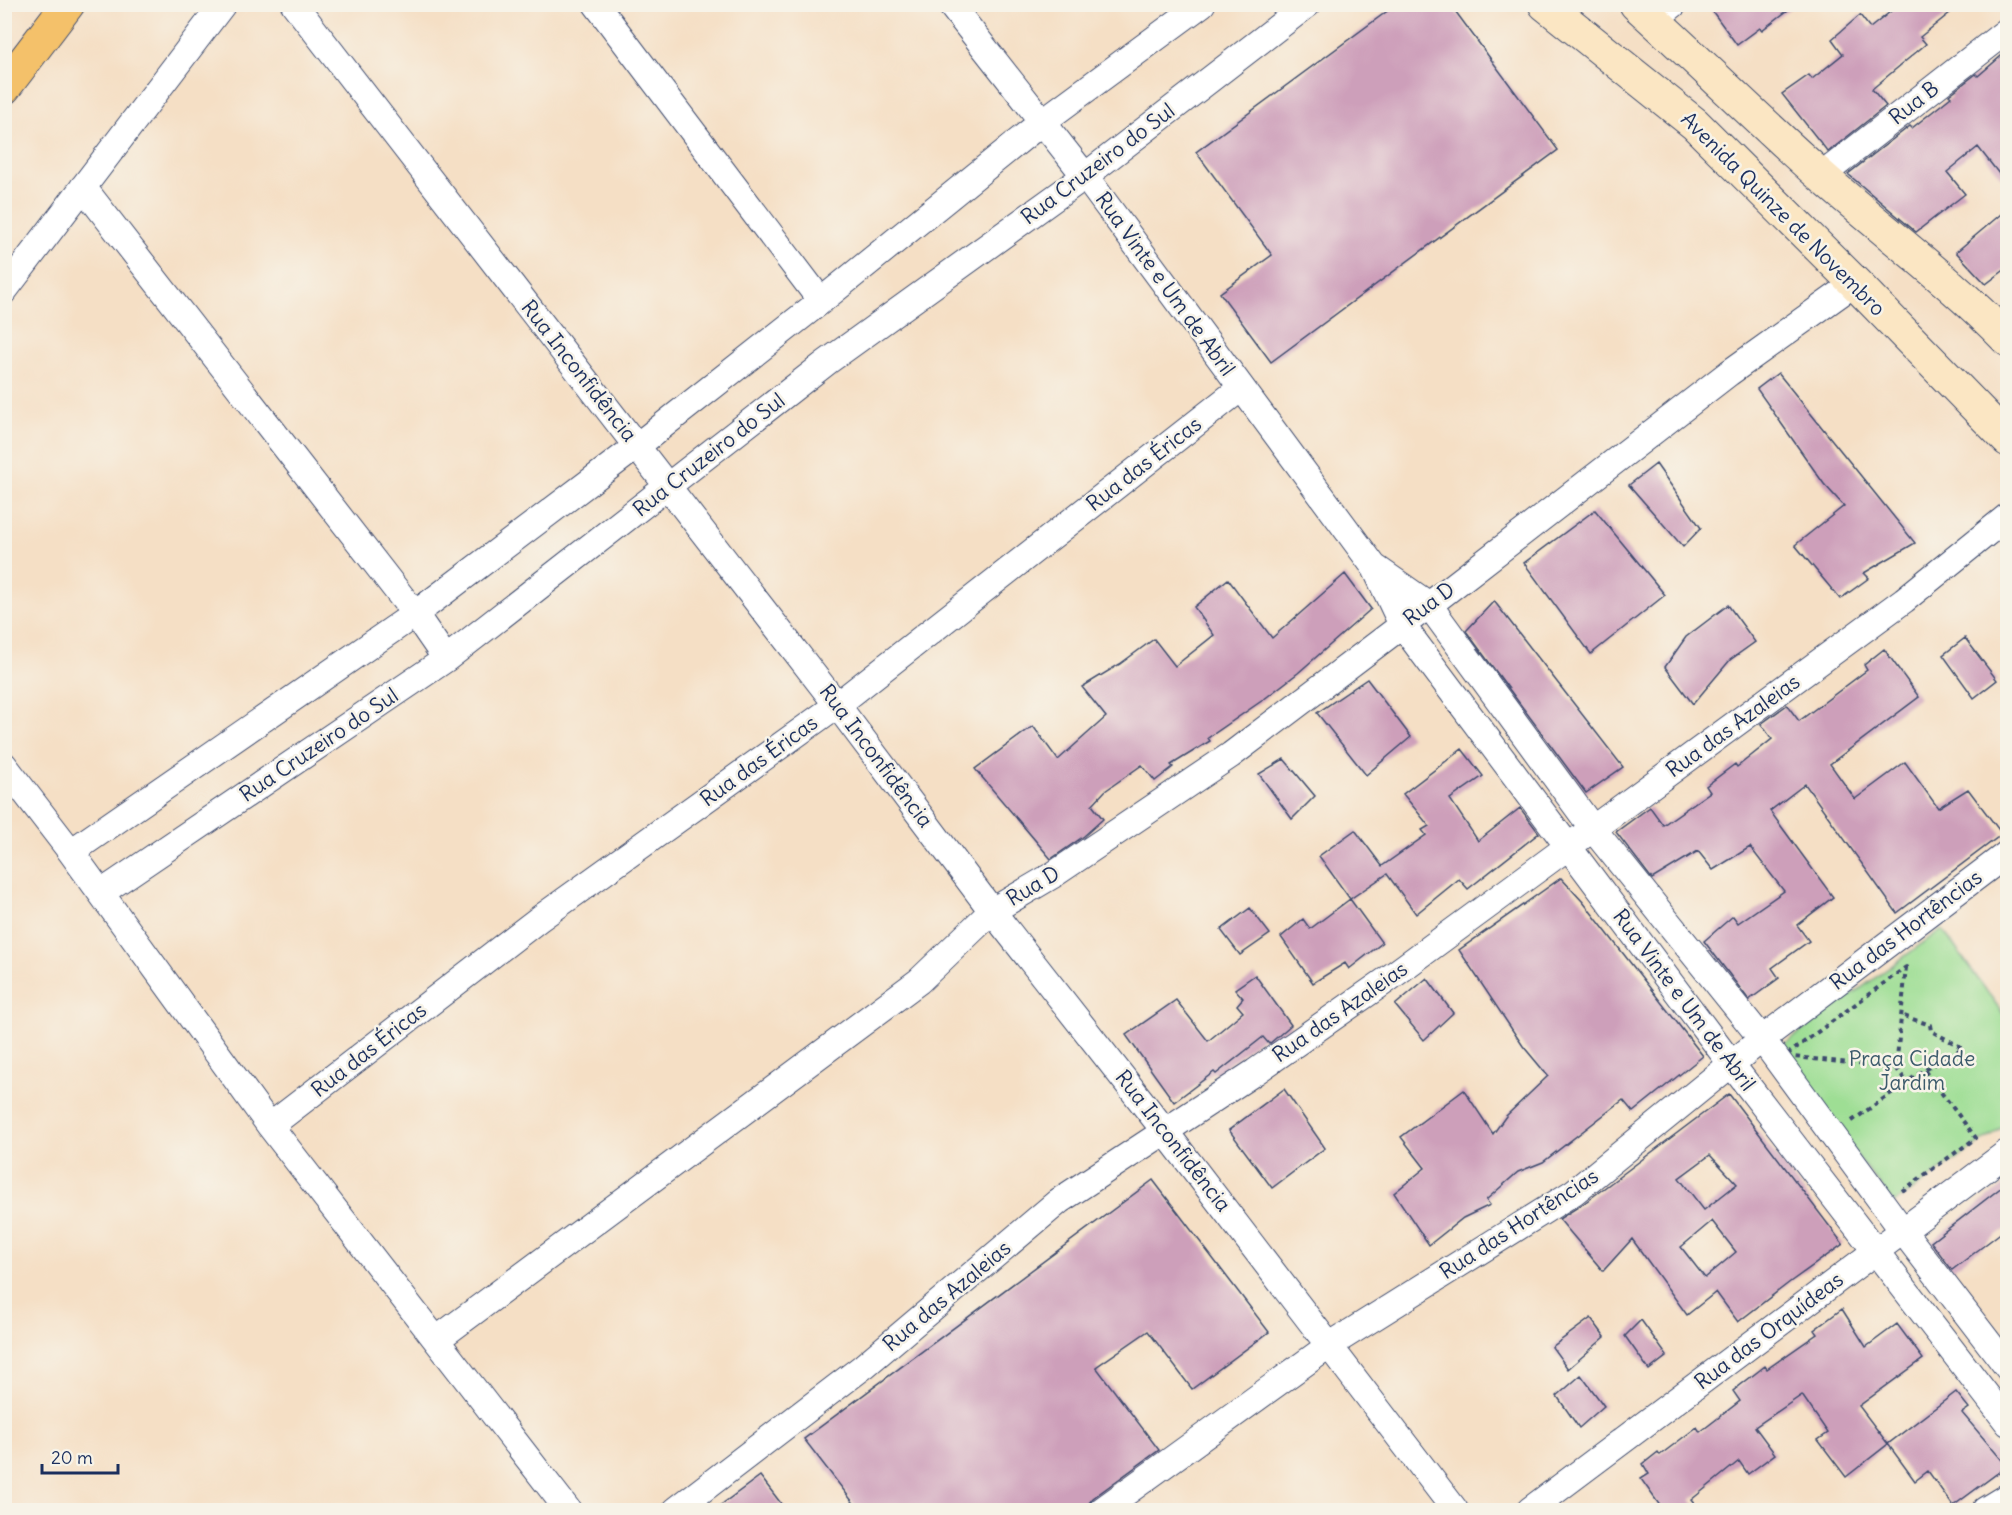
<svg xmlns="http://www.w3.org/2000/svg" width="2012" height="1515" font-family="Delius,sans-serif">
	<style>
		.green { fill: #9ede94; stroke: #5c8679; stroke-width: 1.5 }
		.building { fill: #cd9fba; fill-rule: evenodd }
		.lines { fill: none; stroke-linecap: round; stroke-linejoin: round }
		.street-casing { stroke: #3c496d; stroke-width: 28 }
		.secondary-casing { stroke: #3c496d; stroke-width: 35 }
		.primary-casing { stroke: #3c496d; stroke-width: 35 }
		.path { stroke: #3c496d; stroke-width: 4; stroke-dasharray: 4.5 4.5; stroke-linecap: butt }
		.street { stroke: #fff; stroke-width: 26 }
		.secondary { stroke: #fbe6c3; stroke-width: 33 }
		.primary { stroke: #f4c16a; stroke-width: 33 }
		.labels { text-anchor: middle; stroke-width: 5; stroke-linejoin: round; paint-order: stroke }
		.street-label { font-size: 21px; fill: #1b2f5e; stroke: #f7f3e8 }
		.park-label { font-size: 21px; fill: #3c5b6c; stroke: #f7f3e8 }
	</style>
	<rect width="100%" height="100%" fill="#f7f3e8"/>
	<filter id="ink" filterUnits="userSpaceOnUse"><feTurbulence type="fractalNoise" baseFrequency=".0167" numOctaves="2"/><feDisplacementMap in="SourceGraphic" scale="12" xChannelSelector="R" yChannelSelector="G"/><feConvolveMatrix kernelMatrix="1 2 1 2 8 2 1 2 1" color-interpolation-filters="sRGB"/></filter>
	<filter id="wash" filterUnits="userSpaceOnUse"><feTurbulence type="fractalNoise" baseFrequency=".008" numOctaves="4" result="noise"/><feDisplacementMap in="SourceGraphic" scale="24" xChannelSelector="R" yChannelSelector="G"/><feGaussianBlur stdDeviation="1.35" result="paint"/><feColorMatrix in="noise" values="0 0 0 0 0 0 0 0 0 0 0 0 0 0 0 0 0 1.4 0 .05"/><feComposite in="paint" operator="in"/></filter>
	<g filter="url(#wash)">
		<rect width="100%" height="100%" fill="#f5dfc5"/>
		<path class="green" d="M 1942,929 L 2007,1019 L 2007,1124 L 1894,1203 L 1775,1051 Z"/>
		<g id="blocks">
			<path class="building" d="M 1397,4 L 1450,4 L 1558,150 L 1271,362 L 1220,293 L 1272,255 L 1196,152 Z
				M 1707,4 L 1796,4 L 1762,30 L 1760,28 L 1737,45 Z
				M 1900,4 L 1961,4 L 1920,37 L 1926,44 L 1872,89 L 1886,106 L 1828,152 L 1782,94 L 1809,75 L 1812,79 L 1843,54 L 1832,39 L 1860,15 L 1870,28 Z
				M 2007,51 L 2007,184 L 1978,147 L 1947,172 L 1965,194 L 1916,232 L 1848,174 L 1910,126 L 1912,128 L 1951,97 L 1949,95 L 1976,74 L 1978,76 Z
				M 2007,209 L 2007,268 L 1986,284 L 1956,252 Z
				M 1778,373 L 1915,543 L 1864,573 L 1869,578 L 1840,599 L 1795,545 L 1844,506 L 1824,484 L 1757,389 Z
				M 1656,464 L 1701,528 L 1683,547 L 1629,485 Z
				M 1595,510 L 1665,595 L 1591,654 L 1524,563 Z
				M 1345,574 L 1371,609 L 1298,673 L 1263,700 L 1208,738 L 1210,741 L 1171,765 L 1173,767 L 1155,781 L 1142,765 L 1105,791 L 1092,805 L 1103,819 L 1084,836 L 1051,859 L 975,769 L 1033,726 L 1058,760 L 1106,717 L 1082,687 L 1120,664 L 1154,639 L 1175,666 L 1214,635 L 1194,607 L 1228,579 L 1272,638 Z
				M 1494,601 L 1623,767 L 1586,793 L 1466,631 Z
				M 1728,605 L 1755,642 L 1730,660 L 1693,704 L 1665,667 L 1686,637 Z
				M 1965,638 L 1997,680 L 1974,698 L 1943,655 Z
				M 1884,649 L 1919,697 L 1830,764 L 1855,799 L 1905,762 L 1938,808 L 1968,789 L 2002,834 L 1897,913 L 1805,784 L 1770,811 L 1833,897 L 1797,925 L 1809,941 L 1772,968 L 1779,978 L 1749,1000 L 1704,941 L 1733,916 L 1738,923 L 1784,891 L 1750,847 L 1713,870 L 1698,851 L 1652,879 L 1616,832 L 1650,807 L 1663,825 L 1710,792 L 1706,786 L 1735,764 L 1737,767 L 1772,739 L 1761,724 L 1787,705 L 1799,721 L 1867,670 L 1864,665 Z
				M 1367,679 L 1411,737 L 1366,775 L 1317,713 Z
				M 1462,749 L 1483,776 L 1450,799 L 1478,841 L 1520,808 L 1539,833 L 1468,889 L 1459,879 L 1416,914 L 1387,874 L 1350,899 L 1319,856 L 1355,830 L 1382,866 L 1426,835 L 1422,830 L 1429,826 L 1403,794 Z
				M 1284,759 L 1315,796 L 1292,819 L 1259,774 Z
				M 1561,878 L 1583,902 L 1703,1056 L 1633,1112 L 1623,1100 L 1543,1162 L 1518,1172 L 1486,1200 L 1490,1205 L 1463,1218 L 1429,1245 L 1394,1193 L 1425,1168 L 1401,1137 L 1464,1090 L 1493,1134 L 1506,1116 L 1548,1076 L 1523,1046 L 1459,950 Z
				M 1350,899 L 1382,943 L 1349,969 L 1345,963 L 1313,983 L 1281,937 L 1303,919 L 1310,929 Z
				M 1250,908 L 1270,934 L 1240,955 L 1221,930 Z
				M 1255,975 L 1291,1025 L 1269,1044 L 1263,1037 L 1216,1074 L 1214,1072 L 1174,1102 L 1126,1035 L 1176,1000 L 1208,1041 L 1243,1012 L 1237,1005 L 1243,998 L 1235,989 Z
				M 1427,978 L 1453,1013 L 1424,1040 L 1395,1005 Z
				M 1284,1089 L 1325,1148 L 1272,1188 L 1229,1130 Z
				M 1729,1094 L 1843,1244 L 1790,1282 L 1738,1322 L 1716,1292 L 1687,1315 L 1632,1239 L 1603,1271 L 1559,1219 L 1583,1204 ZM 1710,1155 L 1737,1184 L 1704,1210 L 1679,1178 ZM 1712,1221 L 1736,1252 L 1705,1278 L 1681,1247 Z
				M 1153,1180 L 1269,1332 L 1192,1389 L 1148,1331 L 1096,1367 L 1159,1450 L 1093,1498 L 1089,1503 L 1087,1510 L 859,1510 L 804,1439 Z
				M 2007,1183 L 2007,1228 L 1952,1270 L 1931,1242 Z
				M 1842,1309 L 1866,1347 L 1897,1324 L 1923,1359 L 1859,1406 L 1888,1444 L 1846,1477 L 1818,1440 L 1828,1433 L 1802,1395 L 1755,1427 L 1775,1454 L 1748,1474 L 1739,1461 L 1691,1500 L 1699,1510 L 1663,1510 L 1641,1479 L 1649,1474 L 1643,1464 L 1658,1452 L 1660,1455 L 1697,1427 L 1700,1432 L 1740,1401 L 1733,1391 L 1765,1366 L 1767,1369 L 1817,1334 L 1814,1330 Z
				M 1591,1318 L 1605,1337 L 1568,1369 L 1552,1347 Z
				M 1641,1320 L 1667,1356 L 1649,1370 L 1625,1336 Z
				M 1581,1375 L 1604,1406 L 1579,1428 L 1557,1396 Z
				M 1956,1392 L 1969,1408 L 1962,1413 L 2007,1466 L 1953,1506 L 1928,1471 L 1915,1481 L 1888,1444 Z
				M 760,1476 L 786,1510 L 714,1510 Z"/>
		</g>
	</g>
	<g filter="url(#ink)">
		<use href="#blocks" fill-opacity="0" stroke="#3c496d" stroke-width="1.5"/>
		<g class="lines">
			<g class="street-casing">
				<path id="street" d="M 294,4 L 837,705 L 992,911 L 1164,1130 L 1455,1510
					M 596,4 L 821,301
					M 950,4 L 1085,176 L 1375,568 L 1402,625 L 1732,1065 L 2008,1423
					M 1654,20 L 1674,4
					M 1821,176 L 2008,30
					M 83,187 L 415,614 L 446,659
					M 4,291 L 223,4
					M 1376,568 L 1429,605 L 1593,829 L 1762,1039 L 1903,1231 L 2008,1368
					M 4,765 L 71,852 L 270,1126 L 568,1510
					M 71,852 L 415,614 L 637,446 L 821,301 L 1042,122 L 1202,4
					M 101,893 L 446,659 L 827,362 L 1085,176 L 1308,4
					M 270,1126 L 539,919 L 837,705 L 1241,388
					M 436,1340 L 919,981 L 992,911 L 1053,875 L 1231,755 L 1429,605 L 1729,373 L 1855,283
					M 676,1510 L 864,1366 L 1059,1201 L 1255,1072 L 1388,979 L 1904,600 L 2008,516
					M 1102,1510 L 1330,1345 L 1574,1192 L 1762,1039 L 2008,853
					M 1530,1510 L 2008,1152
					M 1985,1510 L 2008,1496"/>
			</g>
			<g class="secondary-casing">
				<path id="secondary" d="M 1545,4 L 1695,124 L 1855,283 L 2008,440
					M 1636,4 C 1698,60 1757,119 1820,175 C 1882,230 1950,280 2008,340"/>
			</g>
			<g class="primary-casing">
				<path id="primary" d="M 4,88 L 68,4"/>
			</g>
			<path class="path" d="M 1906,967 L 1896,1068 L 1785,1056 Z
				M 1896,1068 L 1907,1082
				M 1852,1121 L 1924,1070 L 1963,1048 L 1931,1031 L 1930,1025 L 1901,1015
				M 1902,1191 L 1976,1138 L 1924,1070"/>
			<use href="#street" class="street"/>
			<use href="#secondary" class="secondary"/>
			<use href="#primary" class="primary"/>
		</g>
	</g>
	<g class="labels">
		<g class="street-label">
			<text transform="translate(1914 103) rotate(-38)" y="7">Rua B</text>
			<text transform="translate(1098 164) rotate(-37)" y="7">Rua Cruzeiro do Sul</text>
			<text transform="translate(1783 214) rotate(45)" y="7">Avenida Quinze de Novembro</text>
			<text transform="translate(1165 284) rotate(54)" y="7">Rua Vinte e Um de Abril</text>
			<text transform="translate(579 371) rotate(52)" y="7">Rua Inconfidência</text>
			<text transform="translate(709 455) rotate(-38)" y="7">Rua Cruzeiro do Sul</text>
			<text transform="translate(1144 464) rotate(-38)" y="7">Rua das Éricas</text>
			<text transform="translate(1429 604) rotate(-37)" y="7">Rua D</text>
			<text transform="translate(1733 726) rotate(-36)" y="7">Rua das Azaleias</text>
			<text transform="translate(319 745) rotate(-34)" y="7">Rua Cruzeiro do Sul</text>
			<text transform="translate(876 756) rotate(53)" y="7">Rua Inconfidência</text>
			<text transform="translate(759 761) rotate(-36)" y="7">Rua das Éricas</text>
			<text transform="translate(1033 886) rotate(-31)" y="7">Rua D</text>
			<text transform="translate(1906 930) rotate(-37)" y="7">Rua das Hortências</text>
			<text transform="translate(1684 1000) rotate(53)" y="7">Rua Vinte e Um de Abril</text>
			<text transform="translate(1340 1012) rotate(-35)" y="7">Rua das Azaleias</text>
			<text transform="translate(369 1050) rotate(-38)" y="7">Rua das Éricas</text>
			<text transform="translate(1173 1141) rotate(52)" y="7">Rua Inconfidência</text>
			<text transform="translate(1519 1224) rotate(-33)" y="7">Rua das Hortências</text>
			<text transform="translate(947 1296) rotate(-40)" y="7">Rua das Azaleias</text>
			<text transform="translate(1769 1331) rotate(-37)" y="7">Rua das Orquídeas</text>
		</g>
		<g class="park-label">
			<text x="1912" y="1066">Praça Cidade<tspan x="1912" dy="24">Jardim</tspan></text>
		</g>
	</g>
	<rect width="2012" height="1515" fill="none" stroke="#f7f3e8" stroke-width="24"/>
	<path d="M42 1464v9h76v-9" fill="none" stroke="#1b2f5e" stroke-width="3"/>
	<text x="51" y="1464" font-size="18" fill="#1b2f5e" stroke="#f7f3e8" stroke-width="4.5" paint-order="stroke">20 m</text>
</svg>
